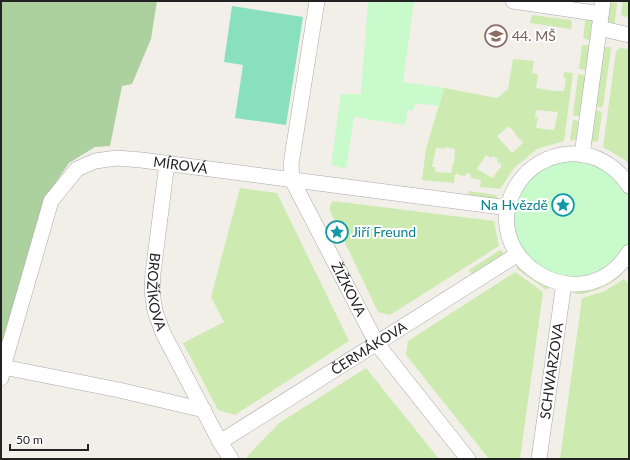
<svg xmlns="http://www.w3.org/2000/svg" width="630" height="460" font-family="Lato,sans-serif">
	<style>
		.grass { fill: #cdebb0; fill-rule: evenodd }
		.forest { fill: #add19e }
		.park { fill: #c8facc }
		.pitch { fill: #88e0be }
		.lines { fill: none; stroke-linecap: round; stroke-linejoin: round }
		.minor-casing { stroke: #a9a9a9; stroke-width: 16 }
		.minor { stroke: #fff; stroke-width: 15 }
		.labels { text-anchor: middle; stroke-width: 4; stroke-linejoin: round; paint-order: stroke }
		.education-label { font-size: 14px; fill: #785e54; stroke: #fff; text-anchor: start }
		.street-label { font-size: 14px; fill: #222; stroke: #fff }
		.culture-label { font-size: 14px; fill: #0d838f; stroke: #fff; text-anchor: end }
	</style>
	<rect width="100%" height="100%" fill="#f2efe9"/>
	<path class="grass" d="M 623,1 L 629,1 L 629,18 L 621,15 Z
		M 606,2 L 616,3 L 617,5 L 614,27 L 608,24 Z
		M 532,15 L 570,20 L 572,22 L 571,29 L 530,23 Z
		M 586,15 L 592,20 L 593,22 L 591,41 L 583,38 Z
		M 584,45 L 590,45 L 586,70 L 579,69 L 582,46 Z
		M 600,47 L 610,47 L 611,49 L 603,106 L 602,107 L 592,106 Z
		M 621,48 L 629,49 L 629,165 L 625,160 L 603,147 L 616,51 Z
		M 513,59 L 534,61 L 532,73 L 538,74 L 536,88 L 554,91 L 564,91 L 566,78 L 563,77 L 564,72 L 573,73 L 564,141 L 537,149 L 514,168 L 500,189 L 480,187 L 481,180 L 471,178 L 471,174 L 466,173 L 466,176 L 458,175 L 458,173 L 455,175 L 454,183 L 422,180 L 426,149 L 444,88 L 497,98 L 508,89 ZM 536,110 L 558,112 L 554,130 L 536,128 L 538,117 L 535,117 ZM 509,126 L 523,143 L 512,153 L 497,136 ZM 445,147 L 455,149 L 454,163 L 453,163 L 451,173 L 435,172 L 435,167 L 432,167 C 433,160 435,155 436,148 L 445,149 ZM 486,155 L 491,158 L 492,156 L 498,159 L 497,162 L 501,164 L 501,167 L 492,178 L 477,169 Z
		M 579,74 L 585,75 L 580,116 L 574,116 L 573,114 L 578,75 Z
		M 591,110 L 600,111 L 602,114 L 598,141 L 587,143 Z
		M 573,120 L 579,121 L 576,140 L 571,141 L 570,139 Z
		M 240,188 L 277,193 L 349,341 L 235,415 L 218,410 L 183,343 L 224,322 L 211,297 Z
		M 469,191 L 496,195 L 497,196 L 496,202 L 468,199 Z
		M 333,201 L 494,221 L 499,246 L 390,315 L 378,312 L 330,211 L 330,205 Z
		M 500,250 L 502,251 L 506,258 L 474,278 L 469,270 Z
		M 517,263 L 550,285 L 548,289 L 545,289 L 517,269 Z
		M 620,271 L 623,273 C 618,282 587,296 577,294 C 574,293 573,292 572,290 Z
		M 515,272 L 543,292 L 520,459 L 489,459 L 406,355 L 408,341 Z
		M 624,279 L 629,283 L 629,459 L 560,459 L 582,298 L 605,291 Z
		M 366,368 L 439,459 L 249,459 L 247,457 L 256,447 L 279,423 Z"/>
	<path class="forest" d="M 1,1 L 157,1 L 151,39 L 132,84 L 122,86 L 110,146 L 95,147 L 69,163 L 44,200 L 1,346 Z"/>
	<path class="park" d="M 368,1 L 414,1 L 403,82 L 444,88 L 439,106 L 415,103 L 413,110 L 408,110 L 405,125 L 354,117 L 346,169 L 331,165 L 341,94 L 361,94 Z
		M 567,159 L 598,164 L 626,189 L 629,196 L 629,242 L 626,248 L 596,275 L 561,278 L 526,257 L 513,230 L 515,200 L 534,173 Z"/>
	<path class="pitch" d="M 232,6 L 303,17 L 286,125 L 235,118 L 243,65 L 224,62 Z"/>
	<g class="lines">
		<g class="minor-casing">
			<g id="minor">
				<path id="s1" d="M 317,1 L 291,164 L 292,180 L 377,344 L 468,459"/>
				<path d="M 513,1 L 601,14"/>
				<path d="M 599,28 L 629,35"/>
				<path d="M 582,155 L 603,1"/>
				<path id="s2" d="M 167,163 L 153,273 L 152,291 L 155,311 L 163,333 L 220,442 L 231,459"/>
				<path d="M 629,186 C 616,165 593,152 568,154 C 548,156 530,166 519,182 C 469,255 582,328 629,252"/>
				<path d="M 3,367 L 119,390 L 204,410"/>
				<path id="s3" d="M 1,378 L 3,367 L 51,201 L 77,169 L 95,161 L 117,158 L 141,160 L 509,208"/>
				<path id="s4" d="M 220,442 L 518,254"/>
				<path id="s5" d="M 539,459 L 564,283"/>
			</g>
		</g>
		<use href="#minor" class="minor"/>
	</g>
	<defs>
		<g id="school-ring" transform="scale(1.15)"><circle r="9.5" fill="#fff" stroke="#8d6e63" stroke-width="1.5"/><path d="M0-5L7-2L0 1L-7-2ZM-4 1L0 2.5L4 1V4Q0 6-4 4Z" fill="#8d6e63"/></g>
		<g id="sight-ring" transform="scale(1.15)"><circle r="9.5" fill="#fff" stroke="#0f9aa8" stroke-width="1.5"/><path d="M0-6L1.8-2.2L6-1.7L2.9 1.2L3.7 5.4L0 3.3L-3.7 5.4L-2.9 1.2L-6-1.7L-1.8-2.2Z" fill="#0f9aa8"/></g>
	</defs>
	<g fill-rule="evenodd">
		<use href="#school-ring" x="496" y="36"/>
		<use href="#sight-ring" x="563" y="205"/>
		<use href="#sight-ring" x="337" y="232"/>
	</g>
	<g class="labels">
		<g class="education-label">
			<text x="512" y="41">44. MŠ</text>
		</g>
		<g class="street-label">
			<text dy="5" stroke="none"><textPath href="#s3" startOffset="331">MÍROVÁ</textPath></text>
			<text dy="5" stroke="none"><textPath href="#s1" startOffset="304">ŽIŽKOVA</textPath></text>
			<text dy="5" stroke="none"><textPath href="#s2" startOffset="130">BROŽÍKOVA</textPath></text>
			<text dy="5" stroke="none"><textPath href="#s4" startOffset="176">ČERMÁKOVA</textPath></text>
			<text dy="5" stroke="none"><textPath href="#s5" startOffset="89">SCHWARZOVA</textPath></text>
		</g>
		<g class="culture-label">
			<text x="548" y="210">Na Hvězdě</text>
			<text x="352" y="237" text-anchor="start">Jiří Freund</text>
		</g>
	</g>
	<rect width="630" height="460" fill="none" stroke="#222222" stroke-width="4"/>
	<path d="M10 444v6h78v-6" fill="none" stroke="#222222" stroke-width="2"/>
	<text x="16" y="444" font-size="12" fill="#222222" stroke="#ffffff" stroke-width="3" paint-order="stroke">50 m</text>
</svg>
